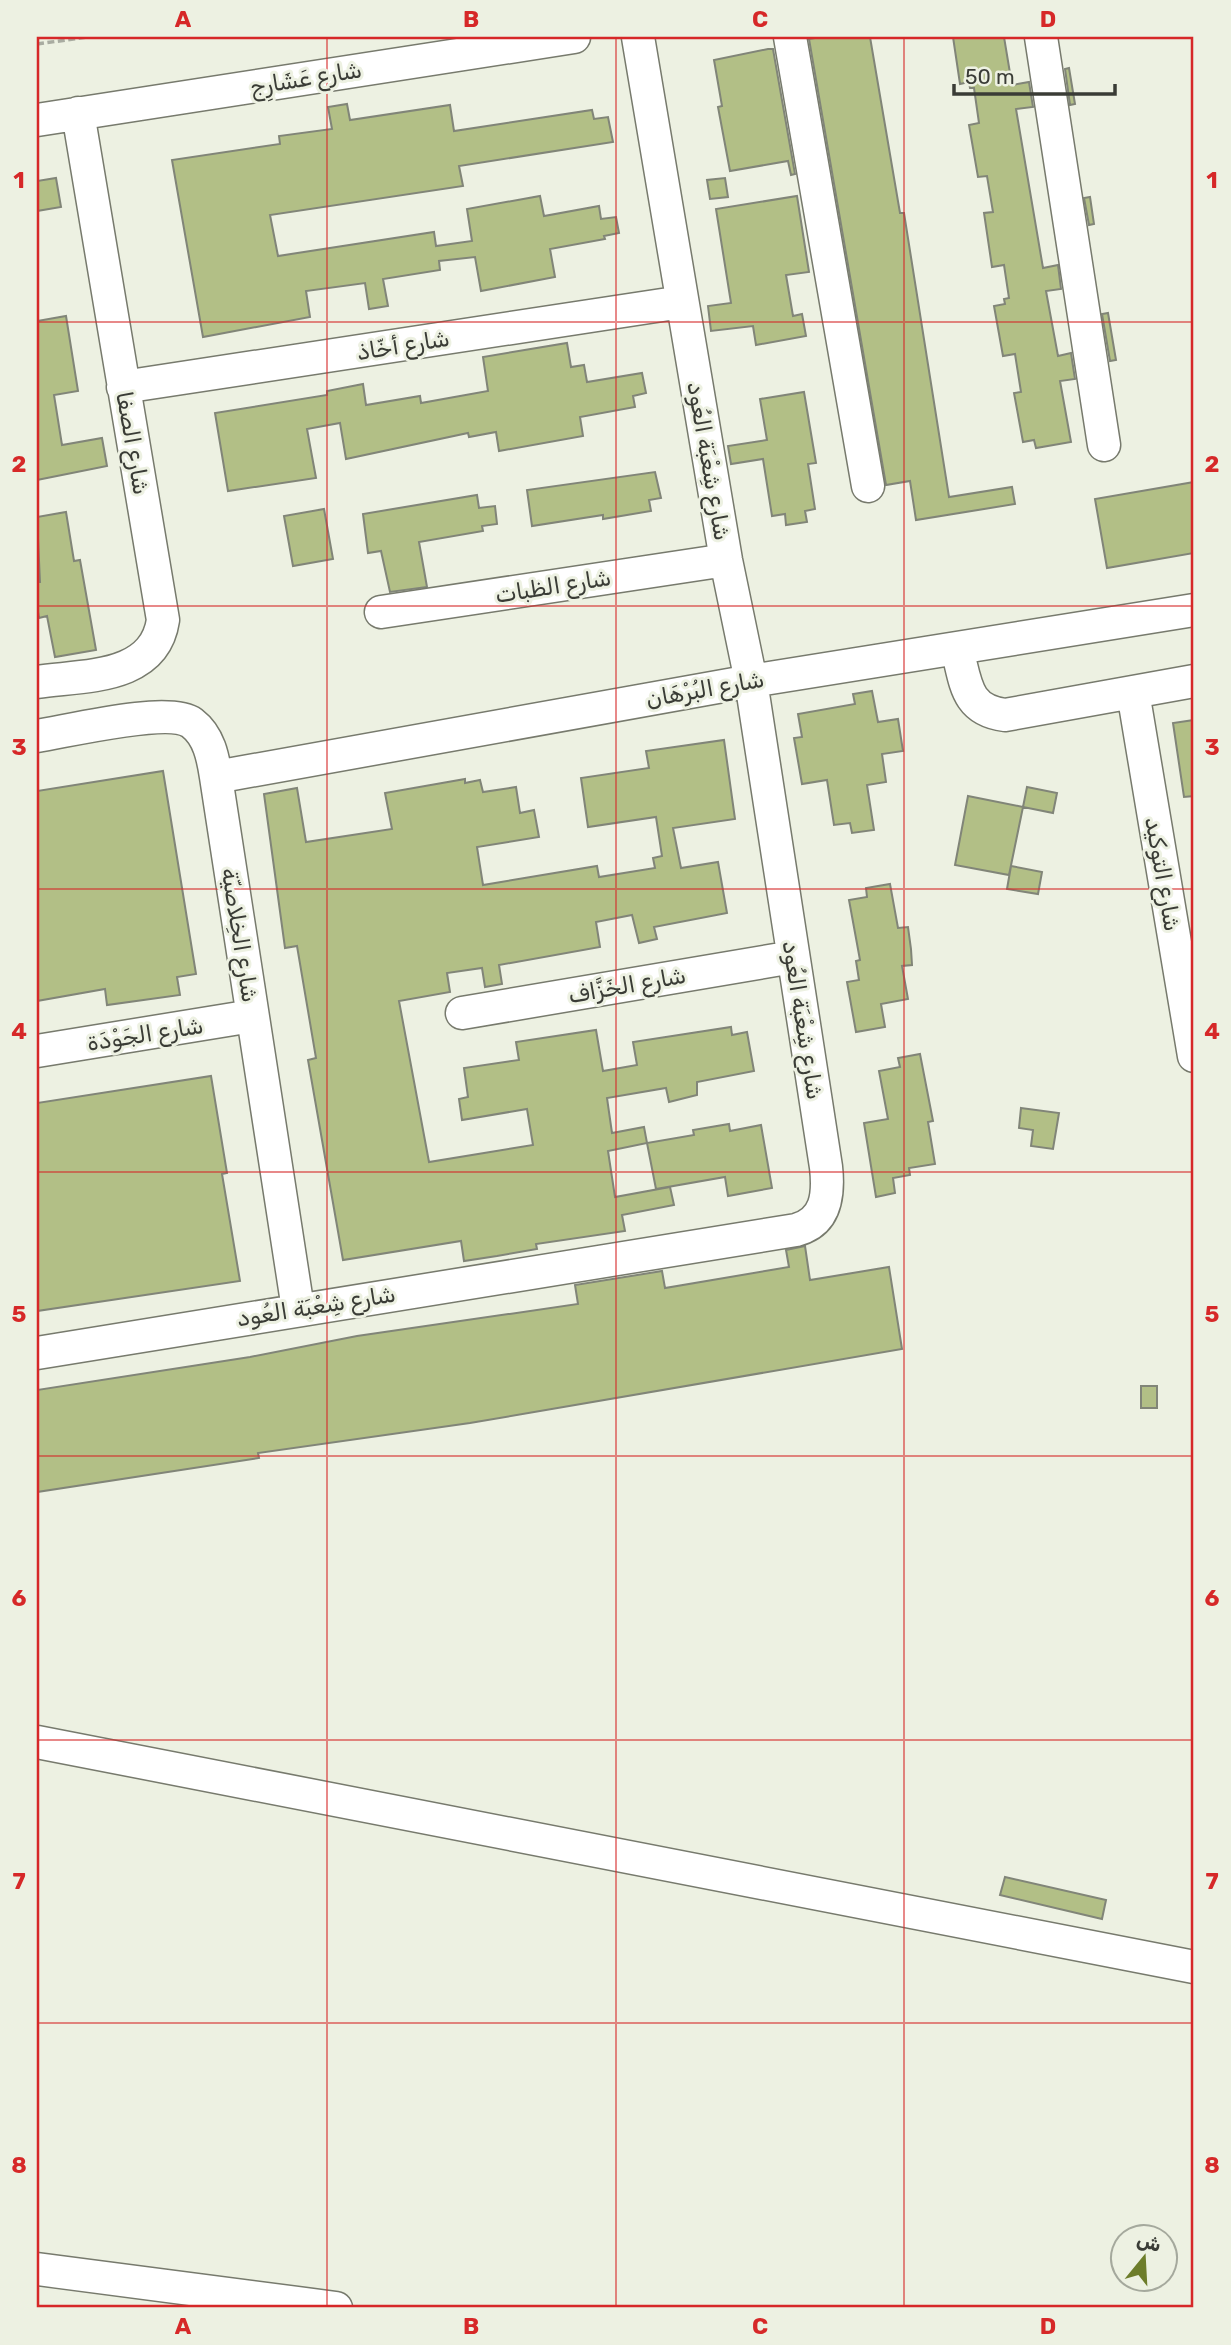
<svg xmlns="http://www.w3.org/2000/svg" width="1231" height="2345" font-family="Rubik,Vazirmatn,sans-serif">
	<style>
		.building { fill: #b2bf86; stroke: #818578; stroke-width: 2 }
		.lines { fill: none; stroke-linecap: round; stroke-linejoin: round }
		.minor-casing { stroke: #777a6d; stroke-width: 35 }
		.path { stroke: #a9aca1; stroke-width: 3.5; stroke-dasharray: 7 3.5; stroke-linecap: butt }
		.minor { stroke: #fff; stroke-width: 32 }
		.grid { fill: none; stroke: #d62828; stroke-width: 2; stroke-opacity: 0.55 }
		.labels { text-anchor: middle; stroke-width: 6; stroke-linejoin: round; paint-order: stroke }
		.street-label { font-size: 23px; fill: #3a3c36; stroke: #edf1e2 }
		.neatline { fill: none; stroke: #d62828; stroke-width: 2.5 }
		.grid-label { font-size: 23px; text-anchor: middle; font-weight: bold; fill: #d62828 }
	</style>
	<rect width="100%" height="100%" fill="#edf1e2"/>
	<path class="building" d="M 821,37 L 870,37 L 900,213 L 904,213 L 949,497 L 1012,487 L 1015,504 L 916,520 L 910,481 L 886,485 L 809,39 Z
		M 953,37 L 1004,37 L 1012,85 L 1029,82 L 1033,107 L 1016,109 L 1043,268 L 1058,265 L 1061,289 L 1046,291 L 1058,356 L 1071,353 L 1075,379 L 1060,381 L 1071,442 L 1036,448 L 1034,440 L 1023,442 L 1014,393 L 1021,392 L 1015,354 L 1003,356 L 994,306 L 1005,304 L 1004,299 L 1009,298 L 1004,265 L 992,267 L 984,213 L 993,212 L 987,176 L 978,177 L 969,125 L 979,123 L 974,88 L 970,88 L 969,82 L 960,84 Z
		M 768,49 L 773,49 L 795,174 L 791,175 L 788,161 L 730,171 L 718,107 L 722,106 L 714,60 Z
		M 1069,68 L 1075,104 L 1070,105 L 1065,69 Z
		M 347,104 L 350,120 L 450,105 L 454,131 L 592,110 L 594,119 L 608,117 L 613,142 L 459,166 L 463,186 L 270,215 L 278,256 L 434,232 L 436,246 L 472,241 L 467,209 L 540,196 L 544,216 L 599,206 L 601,219 L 616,217 L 619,233 L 604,236 L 605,239 L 550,249 L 555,277 L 481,291 L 475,257 L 439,261 L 440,270 L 383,279 L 388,306 L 369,309 L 365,283 L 306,291 L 310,317 L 203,337 L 172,160 L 280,144 L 279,136 L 332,129 L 328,107 Z
		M 56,178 L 61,207 L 37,211 L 37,181 Z
		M 725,178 L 728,197 L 710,199 L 707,180 Z
		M 797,196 L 809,272 L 786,275 L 793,316 L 802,314 L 806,336 L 756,345 L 753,326 L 711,331 L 708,306 L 731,303 L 716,209 Z
		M 1090,197 L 1094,224 L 1089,225 L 1084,198 Z
		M 1108,313 L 1116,360 L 1110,361 L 1102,314 Z
		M 66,316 L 78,391 L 54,395 L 62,445 L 102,438 L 107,466 L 37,480 L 37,321 Z
		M 567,343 L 571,367 L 584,365 L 587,382 L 642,373 L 646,393 L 633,396 L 635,407 L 580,417 L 583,436 L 499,451 L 496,432 L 469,437 L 468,433 L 346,459 L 340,423 L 307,429 L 316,478 L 228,491 L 215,413 L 327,395 L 327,391 L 363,384 L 366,405 L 420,396 L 421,403 L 488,391 L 483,357 Z
		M 804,392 L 816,463 L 808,464 L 815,509 L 805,511 L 807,522 L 786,525 L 785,514 L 772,516 L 763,459 L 731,464 L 728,446 L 767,440 L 760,399 Z
		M 655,472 L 661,498 L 649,500 L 651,511 L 603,519 L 603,515 L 532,526 L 527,490 Z
		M 1194,482 L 1194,553 L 1107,568 L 1095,499 Z
		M 477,495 L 479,508 L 495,506 L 497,524 L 482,526 L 483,531 L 419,542 L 427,587 L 390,592 L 381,551 L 368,553 L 363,514 Z
		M 324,509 L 333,559 L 293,566 L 284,516 Z
		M 66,512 L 74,561 L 80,560 L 96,650 L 55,657 L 47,616 L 39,618 L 37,606 L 37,582 L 40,582 L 37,517 Z
		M 872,691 L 878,722 L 898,719 L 903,751 L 882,754 L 886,782 L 867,785 L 874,830 L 852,833 L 850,823 L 834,825 L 827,780 L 802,784 L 794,738 L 802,737 L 798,714 L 855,704 L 853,694 Z
		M 1194,720 L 1194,796 L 1184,797 L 1173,723 Z
		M 724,740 L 735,819 L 673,828 L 681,868 L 718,862 L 727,913 L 654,927 L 657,939 L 639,943 L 632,915 L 596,922 L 600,947 L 499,965 L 502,984 L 485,987 L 482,968 L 447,973 L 450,992 L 399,1001 L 429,1162 L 533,1145 L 527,1109 L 462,1120 L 459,1099 L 468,1097 L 464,1068 L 519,1060 L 516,1042 L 596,1030 L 603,1071 L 637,1065 L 633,1042 L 731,1027 L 732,1035 L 747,1032 L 754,1071 L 697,1082 L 697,1095 L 669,1102 L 666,1088 L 607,1098 L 612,1133 L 644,1127 L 647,1143 L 608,1151 L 615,1197 L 670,1187 L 674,1205 L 622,1215 L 625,1231 L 536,1244 L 537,1249 L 497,1256 L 464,1261 L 461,1241 L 343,1260 L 308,1060 L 316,1058 L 297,946 L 285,948 L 264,794 L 297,788 L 306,842 L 392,829 L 385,793 L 465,779 L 465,783 L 480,780 L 483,792 L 516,787 L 520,813 L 534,810 L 539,837 L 477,847 L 483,885 L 597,866 L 599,877 L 655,868 L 653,858 L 662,856 L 656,817 L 588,827 L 581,778 L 649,768 L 646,751 Z
		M 163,771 L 196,974 L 177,977 L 180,995 L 107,1005 L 105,989 L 37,1001 L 37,791 Z
		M 1027,787 L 1057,793 L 1053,813 L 1023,807 Z
		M 968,796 L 1023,807 L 1009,875 L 955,865 Z
		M 1011,866 L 1042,872 L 1038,894 L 1007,889 Z
		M 890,884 L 898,928 L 908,927 L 911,949 L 912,965 L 902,966 L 908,999 L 881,1004 L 885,1027 L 856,1032 L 847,982 L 859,980 L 856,961 L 860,960 L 849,900 L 867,897 L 866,888 Z
		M 920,1054 L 933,1121 L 928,1122 L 935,1164 L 909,1168 L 910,1175 L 893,1178 L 895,1193 L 876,1197 L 864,1123 L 888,1119 L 879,1071 L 900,1067 L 898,1058 Z
		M 211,1076 L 227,1173 L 222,1174 L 240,1281 L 37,1311 L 37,1103 Z
		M 1021,1108 L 1059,1113 L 1053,1149 L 1031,1146 L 1033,1130 L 1019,1128 Z
		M 729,1124 L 730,1131 L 761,1125 L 772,1188 L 728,1196 L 725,1177 L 656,1189 L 647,1143 L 694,1135 L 693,1130 Z
		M 805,1246 L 810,1280 L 889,1267 L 902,1349 L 470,1423 L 258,1453 L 259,1458 L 37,1492 L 37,1390 L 250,1357 L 357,1336 L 578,1304 L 575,1285 L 662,1271 L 665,1288 L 789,1267 L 786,1250 Z
		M 1141,1386 L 1157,1386 L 1157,1408 L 1141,1408 Z
		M 1005,1877 L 1106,1900 L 1102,1919 L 1000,1895 Z"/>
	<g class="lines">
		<g class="minor-casing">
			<path id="minor" d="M 790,37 L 868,486
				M 1041,37 L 1104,445
				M 37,120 L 574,37
				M 123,387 L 682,302
				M 381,612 L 726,560
				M 957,649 C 966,682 965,710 1005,715 L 1194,681
				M 37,682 C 84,675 154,680 163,620 L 78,113
				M 1133,692 L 1194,1056
				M 37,736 C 69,731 169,706 192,723 C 209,736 213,757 216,777 L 298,1309
				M 216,777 L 751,681 L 1194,610
				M 462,1013 L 793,957
				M 37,1051 L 252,1016
				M 37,1353 L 796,1230 C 827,1222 829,1194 826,1167 L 751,681 L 726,560 L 638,37
				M 37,1742 L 1194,1967
				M 37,2269 L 336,2308"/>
		</g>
		<path class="path" d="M 37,44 L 88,37"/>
		<use href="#minor" class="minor"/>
	</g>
	<path class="grid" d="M 327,37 L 327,2308M 616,37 L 616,2308M 904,37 L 904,2308M 37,322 L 1194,322M 37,606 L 1194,606M 37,889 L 1194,889M 37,1172 L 1194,1172M 37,1456 L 1194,1456M 37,1740 L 1194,1740M 37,2023 L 1194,2023"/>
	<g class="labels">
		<g class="street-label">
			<text transform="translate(306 78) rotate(-9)" y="8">شارع عَشَارِج</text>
			<text transform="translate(403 345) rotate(-9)" y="8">شارع أخّاذ</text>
			<text transform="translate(133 443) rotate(80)" y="8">شارع الصفا</text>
			<text transform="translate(709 461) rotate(80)" y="8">شارع شِعْبَة العُود</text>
			<text transform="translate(553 586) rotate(-9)" y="8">شارع الظبات</text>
			<text transform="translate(705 689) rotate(-10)" y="8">شارع البُرْهَان</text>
			<text transform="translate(1163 874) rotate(80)" y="8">شارع التوكيد</text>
			<text transform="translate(240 935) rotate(81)" y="8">شارع الخِلاصيّة</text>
			<text transform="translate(627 985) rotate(-10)" y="8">شارع الخَزَّاف</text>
			<text transform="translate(803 1020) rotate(81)" y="8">شارع شِعْبَة العُود</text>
			<text transform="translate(145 1034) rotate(-9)" y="8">شارع الجَوْدَة</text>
			<text transform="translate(316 1306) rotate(-9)" y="8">شارع شِعْبَة العُود</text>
		</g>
	</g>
	<rect width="1231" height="2345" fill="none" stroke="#edf1e2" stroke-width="77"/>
	<g transform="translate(1144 2258) rotate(18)"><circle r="33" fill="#edf1e2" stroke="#a5a99d" stroke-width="2"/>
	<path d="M0-5L12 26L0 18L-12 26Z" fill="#6d7d2b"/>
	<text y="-10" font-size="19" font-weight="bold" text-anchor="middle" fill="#3a3c36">ش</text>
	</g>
	<path d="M954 84v10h161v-10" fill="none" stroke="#3a3c36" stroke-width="3.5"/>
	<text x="965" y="84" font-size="21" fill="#3a3c36" stroke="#edf1e2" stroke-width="5" paint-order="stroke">50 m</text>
	<rect x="38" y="38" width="1154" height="2268" class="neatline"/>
	<g class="grid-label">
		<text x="183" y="27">A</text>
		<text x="471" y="27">B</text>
		<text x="760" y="27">C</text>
		<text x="1048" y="27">D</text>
		<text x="19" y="188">1</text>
		<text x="1212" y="188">1</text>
		<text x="19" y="472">2</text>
		<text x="1212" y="472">2</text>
		<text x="19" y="755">3</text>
		<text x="1212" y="755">3</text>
		<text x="19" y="1039">4</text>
		<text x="1212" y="1039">4</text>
		<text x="19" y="1322">5</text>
		<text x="1212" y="1322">5</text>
		<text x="19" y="1606">6</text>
		<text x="1212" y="1606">6</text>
		<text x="19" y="1889">7</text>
		<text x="1212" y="1889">7</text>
		<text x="19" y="2173">8</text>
		<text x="1212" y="2173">8</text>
		<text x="183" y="2334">A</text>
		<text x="471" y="2334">B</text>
		<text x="760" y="2334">C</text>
		<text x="1048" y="2334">D</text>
	</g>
</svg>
